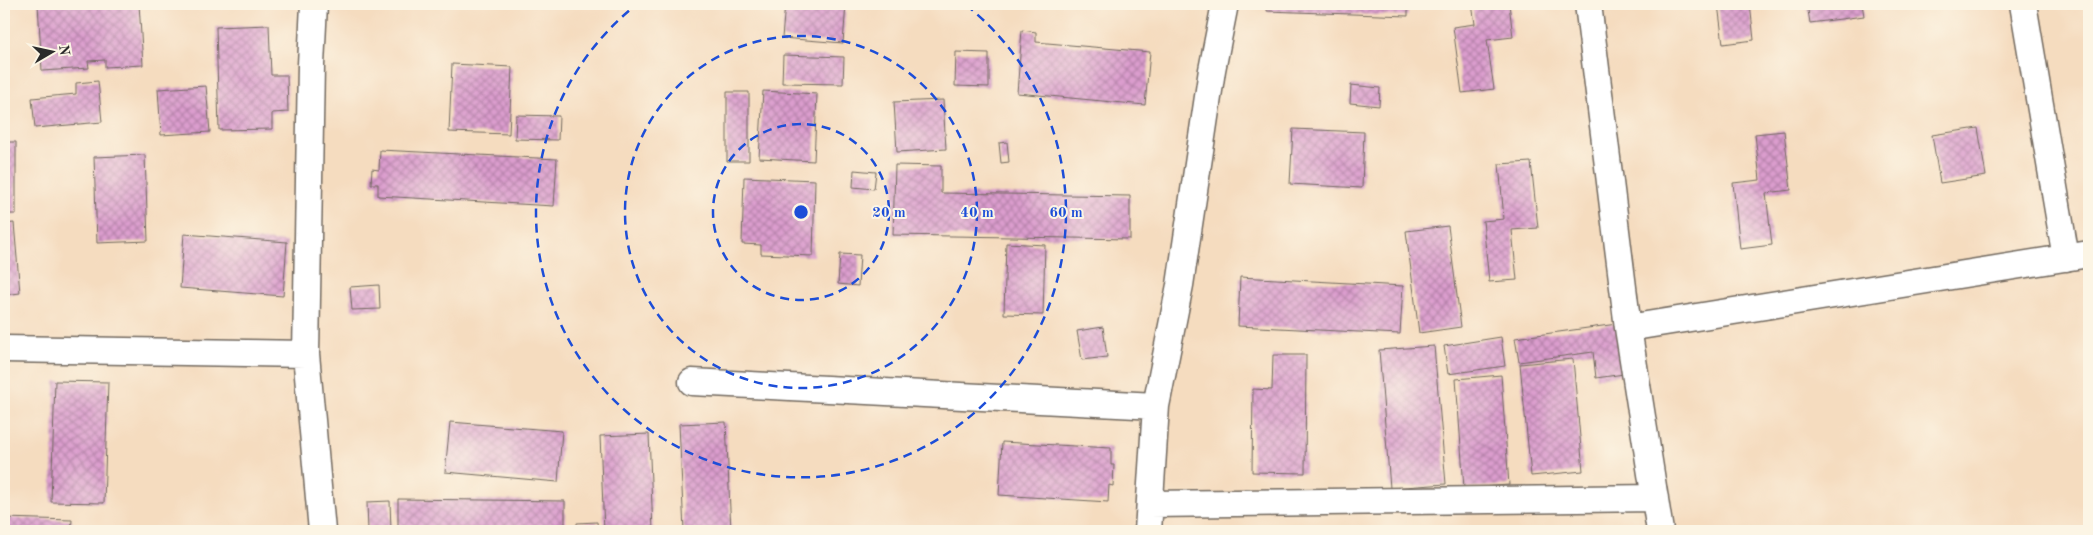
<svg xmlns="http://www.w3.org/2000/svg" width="2093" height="535" font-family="'Old Standard TT',serif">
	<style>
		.building { fill: url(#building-cross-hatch) }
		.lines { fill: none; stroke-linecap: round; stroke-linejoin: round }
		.street-casing { stroke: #72695f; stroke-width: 29 }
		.street { stroke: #fff; stroke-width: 26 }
		.ring { fill: none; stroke: #1d4ed8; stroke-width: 2.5; stroke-dasharray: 9 6 }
		.centre { fill: #1d4ed8; stroke: #fcf5e5; stroke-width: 2.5 }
		.ring-label { font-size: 15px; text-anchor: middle; font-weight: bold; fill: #1d4ed8; stroke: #fcf5e5; stroke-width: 4; stroke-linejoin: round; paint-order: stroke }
	</style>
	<defs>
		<pattern id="building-cross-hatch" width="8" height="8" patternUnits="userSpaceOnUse" patternTransform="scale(1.25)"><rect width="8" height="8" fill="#db9dce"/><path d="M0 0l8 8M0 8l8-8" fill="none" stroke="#b280a7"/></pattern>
	</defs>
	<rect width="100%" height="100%" fill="#fcf5e5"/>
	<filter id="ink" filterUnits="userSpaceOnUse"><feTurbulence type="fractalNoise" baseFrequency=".02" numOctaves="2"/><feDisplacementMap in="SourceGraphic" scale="10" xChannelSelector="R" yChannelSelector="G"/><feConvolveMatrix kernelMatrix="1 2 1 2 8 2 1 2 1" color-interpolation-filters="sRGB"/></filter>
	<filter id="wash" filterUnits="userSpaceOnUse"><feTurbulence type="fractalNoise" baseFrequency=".0096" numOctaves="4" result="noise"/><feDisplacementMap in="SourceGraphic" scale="20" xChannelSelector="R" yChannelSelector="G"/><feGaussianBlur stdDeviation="1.12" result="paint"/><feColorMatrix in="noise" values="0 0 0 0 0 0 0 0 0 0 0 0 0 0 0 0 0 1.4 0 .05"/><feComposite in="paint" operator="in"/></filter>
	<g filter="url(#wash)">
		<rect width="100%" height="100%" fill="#f5dcbf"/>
		<g id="blocks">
			<path class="building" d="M 38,4 L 139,4 L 143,65 L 105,67 L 105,60 L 88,61 L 89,68 L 42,71 Z
				M 785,4 L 846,4 L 843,43 L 782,38 Z
				M 1267,4 L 1408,4 L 1408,16 L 1267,11 Z
				M 1472,4 L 1509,4 L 1513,37 L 1487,40 L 1494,89 L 1462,93 L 1453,27 L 1475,24 Z
				M 1718,4 L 1750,4 L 1754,40 L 1723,44 Z
				M 1807,4 L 1862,4 L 1864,16 L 1810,23 Z
				M 269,25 L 271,75 L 287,75 L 288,112 L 272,113 L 272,129 L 219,130 L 216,27 Z
				M 1022,30 L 1036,32 L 1036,42 L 1150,52 L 1145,105 L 1017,93 Z
				M 956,52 L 989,53 L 989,87 L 955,86 Z
				M 783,55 L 844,57 L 843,84 L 782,83 Z
				M 452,64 L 512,67 L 509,134 L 449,132 Z
				M 98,81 L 102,122 L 35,128 L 32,98 L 76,94 L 76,83 Z
				M 1351,85 L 1380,88 L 1379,106 L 1350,103 Z
				M 206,86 L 210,132 L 161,135 L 158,89 Z
				M 763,91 L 817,94 L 814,161 L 759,158 Z
				M 727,92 L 749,92 L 749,161 L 727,161 Z
				M 943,100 L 946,149 L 897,152 L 894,102 Z
				M 516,115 L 559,116 L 558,140 L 515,139 Z
				M 1978,128 L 1986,176 L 1940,183 L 1932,135 Z
				M 1293,129 L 1364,132 L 1362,188 L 1290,184 Z
				M 1784,131 L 1791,190 L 1766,193 L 1772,245 L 1740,249 L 1733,183 L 1760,180 L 1755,134 Z
				M 4,142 L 16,142 L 16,214 L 4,214 Z
				M 1007,142 L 1009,162 L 1001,163 L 999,143 Z
				M 380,150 L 557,159 L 554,206 L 378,196 L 378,184 L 371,184 L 372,169 L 379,170 Z
				M 145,155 L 148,241 L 97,243 L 94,157 Z
				M 1531,162 L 1538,228 L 1512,230 L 1517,280 L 1489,282 L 1483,221 L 1504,219 L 1499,164 Z
				M 895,165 L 941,166 L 941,193 L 1130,196 L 1130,239 L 893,235 Z
				M 854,170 L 876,172 L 874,189 L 853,187 Z
				M 744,177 L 815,180 L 813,256 L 761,254 L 761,245 L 742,244 Z
				M 14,223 L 20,293 L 4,295 L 4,224 Z
				M 1448,226 L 1461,327 L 1419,333 L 1406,231 Z
				M 184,234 L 287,242 L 283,296 L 180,288 Z
				M 1006,243 L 1045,245 L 1043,315 L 1004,314 Z
				M 840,254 L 860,255 L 858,286 L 838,284 Z
				M 1240,277 L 1403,286 L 1400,334 L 1238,326 Z
				M 379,285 L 380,309 L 352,310 L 350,287 Z
				M 1617,324 L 1624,374 L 1596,378 L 1593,352 L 1519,362 L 1515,338 Z
				M 1103,327 L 1107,357 L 1082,360 L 1077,331 Z
				M 1501,337 L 1505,366 L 1448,374 L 1444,346 Z
				M 1434,346 L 1446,484 L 1390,488 L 1379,350 Z
				M 1273,355 L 1306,355 L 1305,473 L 1252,472 L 1253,389 L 1272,390 Z
				M 1573,359 L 1583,471 L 1531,476 L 1520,364 Z
				M 1501,375 L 1509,485 L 1464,488 L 1456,379 Z
				M 55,381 L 108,382 L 104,503 L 51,502 Z
				M 450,422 L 562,431 L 558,482 L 445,472 Z
				M 726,422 L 731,531 L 684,531 L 679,424 Z
				M 649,434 L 653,531 L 604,531 L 600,436 Z
				M 1002,442 L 1111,448 L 1111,465 L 1114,465 L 1113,486 L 1109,485 L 1108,502 L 999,495 Z
				M 398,499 L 565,501 L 565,531 L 398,531 Z
				M 390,501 L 391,531 L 368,531 L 367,502 Z
				M 4,518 L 72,520 L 71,531 L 4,531 Z
				M 597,522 L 598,531 L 577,531 L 577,523 Z"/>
		</g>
	</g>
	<g filter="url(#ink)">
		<use href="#blocks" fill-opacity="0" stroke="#72695f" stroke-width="1"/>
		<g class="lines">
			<g class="street-casing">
				<path id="street" d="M 314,4 L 311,65 L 306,354 L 322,531
					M 1588,4 L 1628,328 L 1660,531
					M 2023,4 L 2066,258
					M 1628,328 L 2089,254
					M 4,349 L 306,354
					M 692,382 L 1156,406 L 1180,285 L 1212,70 L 1225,4
					M 1150,504 L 1655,498
					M 1148,531 L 1156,406"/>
			</g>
			<use href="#street" class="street"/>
		</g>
	</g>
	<g class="ring">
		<circle cx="801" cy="212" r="88"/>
		<circle cx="801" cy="212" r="176"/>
		<path d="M966 5A265 265 0 1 1 636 5"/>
	</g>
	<circle cx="801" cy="212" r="8" class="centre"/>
	<g class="ring-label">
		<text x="889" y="217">20 m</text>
		<text x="977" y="217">40 m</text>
		<text x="1066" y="217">60 m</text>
	</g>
	<rect width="2093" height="535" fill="none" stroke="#fcf5e5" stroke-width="20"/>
	<g transform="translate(52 52) rotate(81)" stroke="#fcf5e5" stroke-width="4" paint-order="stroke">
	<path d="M0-4L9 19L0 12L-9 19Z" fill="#2b2b2b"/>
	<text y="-8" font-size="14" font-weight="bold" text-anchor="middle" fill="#2b2b2b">N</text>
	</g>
</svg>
